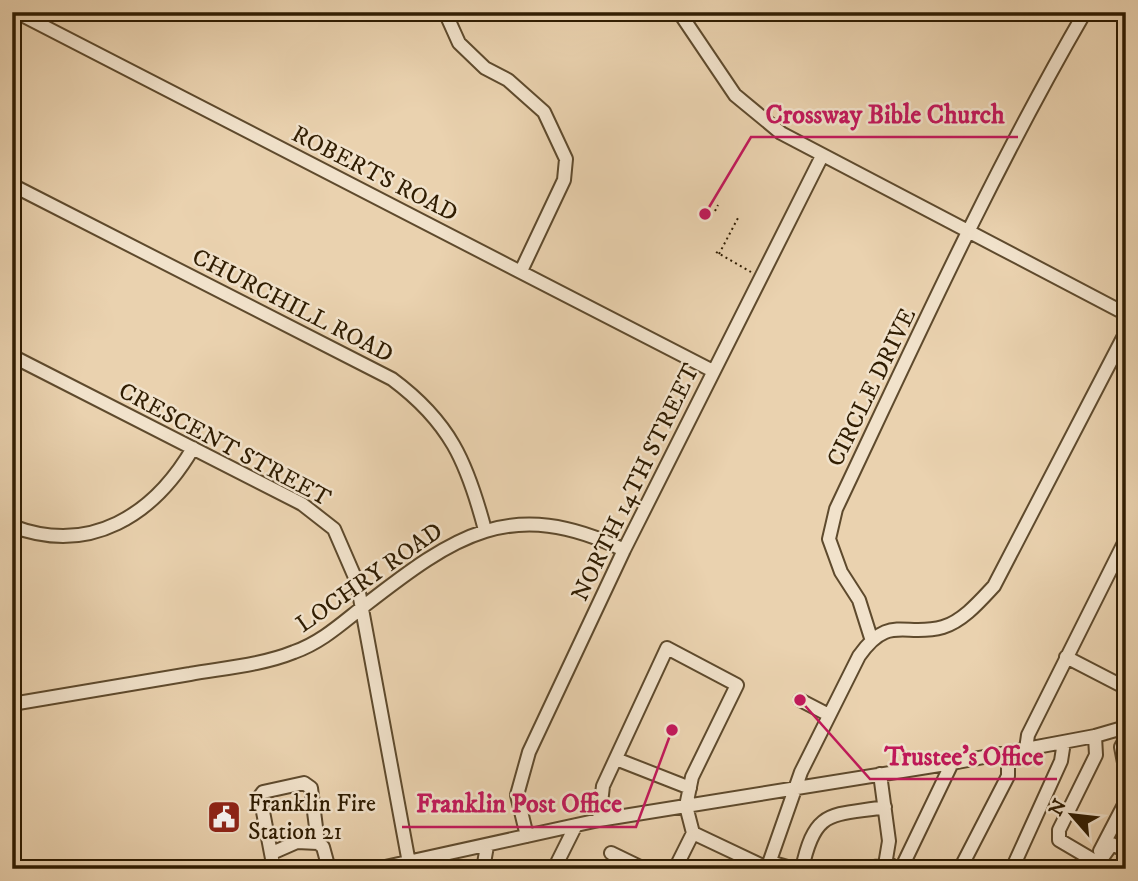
<svg xmlns="http://www.w3.org/2000/svg" width="1138" height="881" font-family="'IM FELL DW Pica',serif">
	<style>
		.lines { fill: none; stroke-linecap: round; stroke-linejoin: round }
		.minor-casing { stroke: #5e4a2d; stroke-width: 16 }
		.path { stroke: #301d02; stroke-width: 2; stroke-dasharray: 2 3.5; stroke-linecap: butt }
		.minor { stroke: #f1e2cb; stroke-width: 12 }
		.labels { text-anchor: middle; stroke-width: 5; stroke-linejoin: round; paint-order: stroke }
		.street-label { font-size: 24px; fill: #301d02; stroke: #f1e2cb }
		.poi-label { font-size: 24px; fill: #301d02; stroke: #f1e2cb; text-anchor: start }
		.leader { fill: none; stroke: #c2185b; stroke-width: 2.5 }
		.callout-dot { fill: #c2185b; stroke: #f1e2cb; stroke-width: 2.5 }
		.callout-label { font-size: 26px; text-anchor: middle; font-weight: bold; fill: #c2185b; stroke: #f1e2cb; stroke-width: 5; stroke-linejoin: round; paint-order: stroke }
	</style>
	<rect width="100%" height="100%" fill="#ead2af"/>
	<filter id="stains"><feTurbulence type="fractalNoise" baseFrequency=".00286" numOctaves="4"/><feColorMatrix values="0 0 0 0 .2 0 0 0 0 .09 0 0 0 0 .02 0 0 0 .5 -.17"/></filter>
	<radialGradient id="worn" r=".72"><stop offset=".6" stop-color="#630" stop-opacity="0"/><stop offset="1" stop-color="#630" stop-opacity=".3"/></radialGradient>
	<g class="lines">
		<g class="minor-casing">
			<path id="minor" d="M 16,12 L 713,371
				M 445,12 L 459,43 L 485,68 L 508,80 L 544,112 L 566,159 L 564,180 L 521,271
				M 679,12 L 735,95 L 781,133 L 1126,314
				M 12,185 L 392,379 C 450,422 467,462 485,530
				M 12,356 L 302,504 L 334,529 L 357,582 L 409,863
				M 12,526 C 90,556 154,515 193,448
				M 871,638 L 859,600 L 841,572 L 829,539 L 836,509 C 915,342 992,172 1085,12
				M 1066,657 L 1126,688
				M 800,700 L 827,714
				M 12,704 C 72,694 131,684 190,674 C 224,668 262,665 294,652 C 322,642 342,623 364,606 C 454,536 511,495 624,550
				M 1095,736 L 1096,755 L 1059,830 L 1059,840 L 1093,860 L 1102,858 L 1112,844 L 1126,851
				M 1126,738 L 1121,747 L 1126,773
				M 1026,749 L 1028,735 L 1126,539
				M 616,759 L 690,788
				M 880,774 L 889,841 L 885,865
				M 599,820 L 603,786 L 667,648 L 737,685 L 692,777 L 686,806 L 693,833 L 675,869
				M 693,833 L 767,868
				M 527,836 L 517,795 L 529,752 L 624,550 L 822,156
				M 1100,851 L 1126,801
				M 272,853 L 297,842 L 318,843
				M 611,853 L 644,869
				M 770,862 L 794,869
				M 274,869 L 260,796 L 263,792 L 304,783 L 311,788 L 318,843 L 323,847 L 329,869
				M 376,869 L 599,820 L 952,763 L 1095,736 L 1126,727
				M 483,869 L 487,846
				M 554,869 L 576,825
				M 767,869 L 801,772 L 859,656 C 889,613 905,638 943,627 C 963,621 980,601 994,586 L 1126,332
				M 802,869 C 815,808 831,816 885,807
				M 857,869 L 891,865
				M 901,869 L 952,763
				M 960,869 L 1008,776 L 1008,752
				M 1012,869 L 1061,761 L 1064,742"/>
		</g>
		<path class="path" d="M 715,211 L 718,205
			M 716,252 L 751,272
			M 719,254 L 739,216"/>
		<use href="#minor" class="minor"/>
	</g>
	<defs>
		<g id="civic-square" transform="scale(1.75)"><rect x="-9" y="-9" width="18" height="18" rx="4" fill="#8f2418" stroke="#f1e2cb"/><path d="M-.6-6.5H3V-4.5H.6V-3L4-1V1h2V6H-6V1h2V-1L-.6-3ZM-1.2 2.5V6h2.4V2.5Z" fill="#fff"/></g>
	</defs>
	<g fill-rule="evenodd">
		<use href="#civic-square" x="224" y="817"/>
	</g>
	<g class="labels">
		<g class="street-label">
			<text transform="translate(375 173) rotate(27)" y="8">ROBERTS ROAD</text>
			<text transform="translate(293 305) rotate(27)" y="8">CHURCHILL ROAD</text>
			<text transform="translate(871 387) rotate(-64)" y="8">CIRCLE DRIVE</text>
			<text transform="translate(225 444) rotate(28)" y="8">CRESCENT STREET</text>
			<text transform="translate(635 482) rotate(-64)" y="8">NORTH 14TH STREET</text>
			<text transform="translate(369 577) rotate(-35)" y="8">LOCHRY ROAD</text>
		</g>
		<g class="poi-label">
			<text x="248" y="811">Franklin Fire<tspan x="248" dy="28">Station 21</tspan></text>
		</g>
	</g>
	<path class="leader" d="M705 214L751 137H1018M800 700L870 779H1057M672 730L636 827H402"/>
	<g class="callout-dot">
		<circle cx="705" cy="214" r="7"/>
		<circle cx="800" cy="700" r="7"/>
		<circle cx="672" cy="730" r="7"/>
	</g>
	<g class="callout-label">
		<text x="885" y="123">Crossway Bible Church</text>
		<text x="964" y="765">Trustee's Office</text>
		<text x="519" y="812">Franklin Post Office</text>
	</g>
	<rect width="1138" height="881" fill="none" stroke="#ead2af" stroke-width="42"/>
	<rect x="14" y="14" width="1110" height="853" fill="none" stroke="#301d02" stroke-width="3.5"/>
	<rect x="21" y="21" width="1096" height="839" fill="none" stroke="#301d02" stroke-width="2"/>
	<g transform="translate(1072 815) rotate(298)" stroke="#f1e2cb" stroke-width="5" paint-order="stroke">
	<path d="M0-5L12 26L0 18L-12 26Z" fill="#301d02"/>
	<text y="-10" font-size="19" font-weight="bold" text-anchor="middle" fill="#301d02">N</text>
	</g>
	<rect width="100%" height="100%" filter="url(#stains)"/>
	<rect width="100%" height="100%" fill="url(#worn)"/>
</svg>
